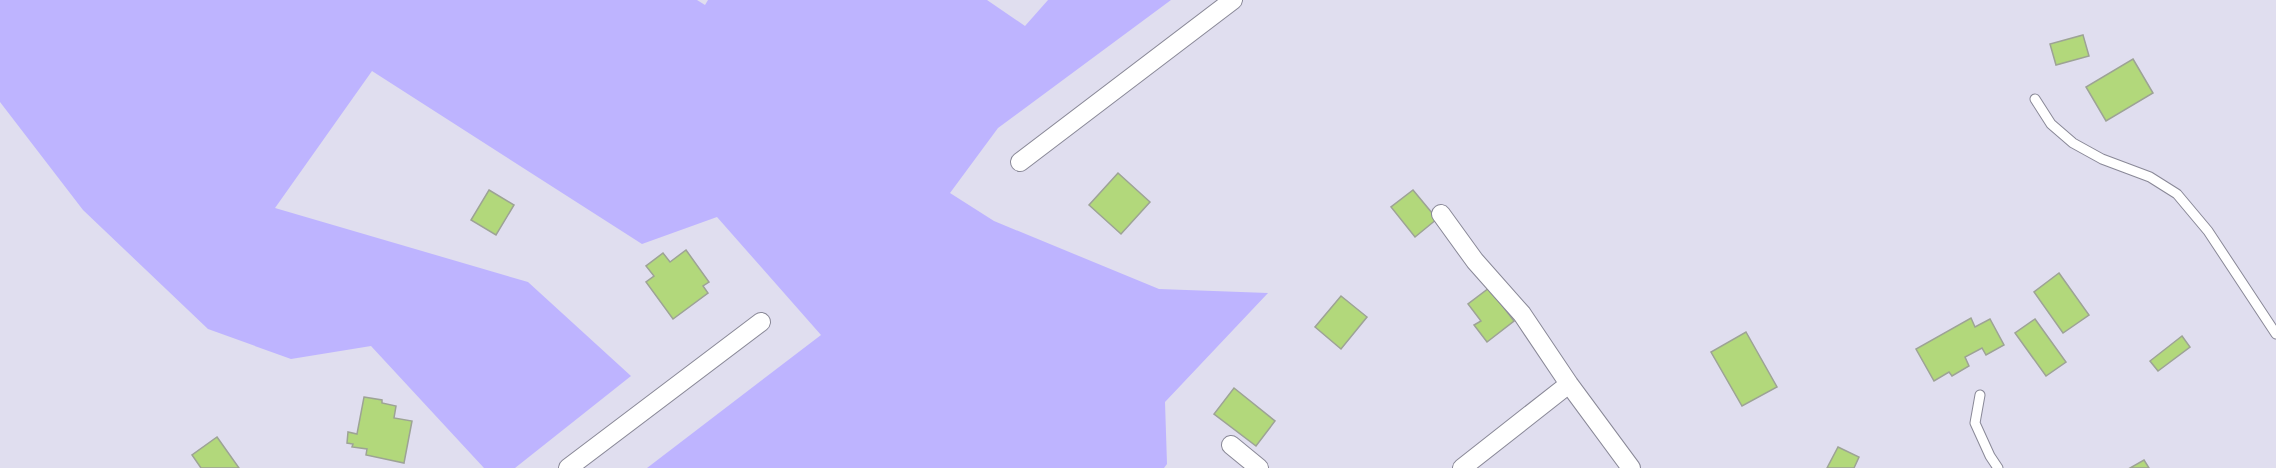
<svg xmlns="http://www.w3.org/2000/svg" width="2276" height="468" font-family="Poppins,sans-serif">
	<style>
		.green { fill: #beb4ff }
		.building { fill: #b2d87b; stroke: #9da395; stroke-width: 1.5 }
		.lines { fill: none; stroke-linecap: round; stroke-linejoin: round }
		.lane-casing { stroke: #898897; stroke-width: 11 }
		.street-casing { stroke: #898897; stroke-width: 20 }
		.lane { stroke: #fff; stroke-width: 9 }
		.street { stroke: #fff; stroke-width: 18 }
	</style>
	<rect width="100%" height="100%" fill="#e0deef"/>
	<path class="green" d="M 0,0 L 697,0 L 705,5 L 708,0 L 987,0 L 1025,26 L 1048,0 L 1171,0 L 998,128 L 950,193 L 994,221 L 1159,289 L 1268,293 L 1165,402 L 1167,464 L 1164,468 L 647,468 L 821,335 L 717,217 L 642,244 L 372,71 L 275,208 L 528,282 L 631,376 L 515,468 L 484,468 L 371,346 L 291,359 L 208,329 L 83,210 L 0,102 Z"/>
	<path class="building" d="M 2083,35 L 2089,56 L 2056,65 L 2050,44 Z
		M 2133,59 L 2153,93 L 2106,121 L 2086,87 Z
		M 1118,173 L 1150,202 L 1121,234 L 1089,205 Z
		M 489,190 L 514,205 L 496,235 L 471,220 Z
		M 1413,190 L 1437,219 L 1415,237 L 1391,207 Z
		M 686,250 L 709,282 L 703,286 L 708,293 L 673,319 L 646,282 L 654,276 L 646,266 L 663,253 L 670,262 Z
		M 2059,273 L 2089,315 L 2063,333 L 2034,292 Z
		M 1489,288 L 1514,321 L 1487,342 L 1474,325 L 1481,321 L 1468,304 Z
		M 1341,296 L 1367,317 L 1341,349 L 1315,327 Z
		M 1971,318 L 1975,327 L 1990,319 L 2004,345 L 1986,355 L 1982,348 L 1965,357 L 1969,366 L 1952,376 L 1949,372 L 1934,381 L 1916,349 Z
		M 2035,319 L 2066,362 L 2046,376 L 2015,333 Z
		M 1746,332 L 1777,387 L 1742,406 L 1711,352 Z
		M 2182,336 L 2190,347 L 2158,371 L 2150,361 Z
		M 1234,388 L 1275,421 L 1256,446 L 1214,414 Z
		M 364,397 L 382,400 L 382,403 L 396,406 L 394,418 L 412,421 L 404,463 L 366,455 L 367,449 L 352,447 L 353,444 L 347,443 L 348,432 L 357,434 Z
		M 217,437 L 239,468 L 201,468 L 192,455 Z
		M 1838,447 L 1859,457 L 1854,468 L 1827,468 Z
		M 2144,460 L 2149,468 L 2130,468 Z"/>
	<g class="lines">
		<g class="lane-casing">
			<path id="lane" d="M 2035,99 L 2051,124 L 2073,143 L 2102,159 L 2150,177 L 2177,194 L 2208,231 L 2276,334
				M 1980,395 L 1975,423 L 1990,456 L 1998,468"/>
		</g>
		<g class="street-casing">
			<path id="street" d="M 1020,162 L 1233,0
				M 1441,214 L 1475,261 L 1522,314 L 1569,384 L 1631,468
				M 1231,445 L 1259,468
				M 568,468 L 761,322
				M 1462,468 L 1569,384"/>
		</g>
		<use href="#lane" class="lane"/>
		<use href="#street" class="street"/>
	</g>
</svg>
